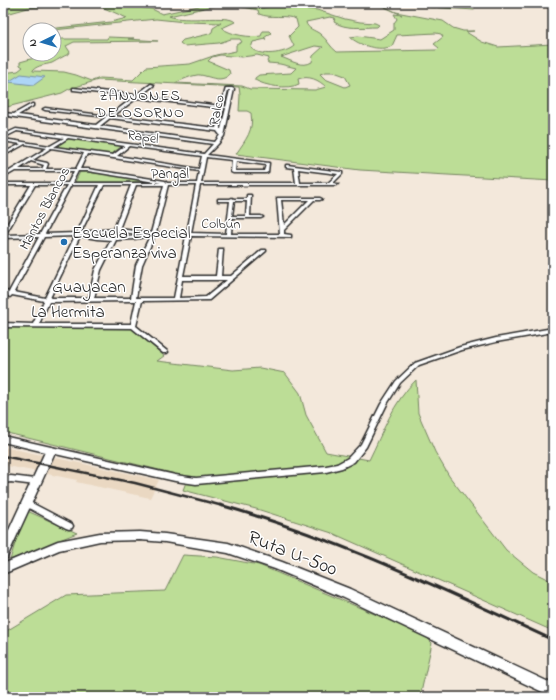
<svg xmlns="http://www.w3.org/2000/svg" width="556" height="700" font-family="'Indie Flower',sans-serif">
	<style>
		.built { fill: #ead8c2 }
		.green { fill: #bcdd96; stroke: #748460; fill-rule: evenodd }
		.water { fill: #add5f7; stroke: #7991a5 }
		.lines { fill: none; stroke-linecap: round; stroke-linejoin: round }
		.street-casing { stroke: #2b2b2b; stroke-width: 3 }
		.secondary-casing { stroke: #2b2b2b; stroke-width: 3 }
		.street { fill: #fff; fill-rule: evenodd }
		.secondary { fill: #fff; fill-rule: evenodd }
		.rail-far1 { stroke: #2b2b2b; stroke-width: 2.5 }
		.rail { stroke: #2b2b2b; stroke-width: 3 }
		.poi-dot { fill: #1f6fb2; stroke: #fff; stroke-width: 1.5 }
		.labels { text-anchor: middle; stroke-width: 3; stroke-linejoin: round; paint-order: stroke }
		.far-street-label { font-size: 14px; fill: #2b2b2b; stroke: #fff }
		.far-neighbourhood-label { font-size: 15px; letter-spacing: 1px; fill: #2b2b2b; stroke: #fff }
		.poi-label { font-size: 17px; fill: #2b2b2b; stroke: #fff; text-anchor: start }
		.street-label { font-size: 17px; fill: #2b2b2b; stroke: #fff }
		.near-street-label { font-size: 20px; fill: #2b2b2b; stroke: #fff }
	</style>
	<rect width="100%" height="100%" fill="#f3e8db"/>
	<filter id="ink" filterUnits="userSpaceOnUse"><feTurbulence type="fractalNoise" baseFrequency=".025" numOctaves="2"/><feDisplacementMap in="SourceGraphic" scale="8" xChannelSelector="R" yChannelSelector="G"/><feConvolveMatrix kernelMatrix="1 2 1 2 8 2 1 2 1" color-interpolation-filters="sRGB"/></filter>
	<g filter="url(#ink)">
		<path class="built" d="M 3,447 L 18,450 L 159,480 L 150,498 L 76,482 L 77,480 L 3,465 Z"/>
		<path class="green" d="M 3,3 L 84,3 L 28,8 L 3,15 Z
			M 103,3 L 130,3 L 131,6 L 152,9 L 162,14 L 212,3 L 226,3 L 169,16 C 184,23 229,14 235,22 L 222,28 C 230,35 251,38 261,36 L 263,31 L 269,31 L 271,33 L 264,38 L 266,39 L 253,42 L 251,48 C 259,57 285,54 294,46 L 289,36 L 298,27 L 296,19 C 284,14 271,19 259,14 L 258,10 L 243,7 L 245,6 L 263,8 L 279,3 L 292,3 L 288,4 L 287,6 L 294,8 L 317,10 L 345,19 L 360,22 L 375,23 L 379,25 L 377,27 C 363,27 346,30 334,22 L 335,18 L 330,17 L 306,22 C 307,29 315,30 320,34 C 327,39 330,47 337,52 L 437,50 L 439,48 L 434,44 L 443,37 L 441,34 L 436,33 L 397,35 L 392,46 C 380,52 358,45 350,37 L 358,36 L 380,39 L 394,30 L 394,23 L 397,19 L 394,14 L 402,15 L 378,4 L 358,3 L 379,4 L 396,12 L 443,21 L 453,28 L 463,31 L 474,31 L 466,32 L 482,42 L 498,47 L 553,44 L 553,181 L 360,170 L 236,154 C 246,139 254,131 251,113 L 247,111 L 239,111 L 240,95 L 239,87 L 98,80 L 69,89 L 62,93 L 3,108 L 3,73 L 18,71 L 23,67 L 20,65 L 20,62 L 34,58 L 36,54 L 54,54 L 54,49 L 59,44 L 54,43 L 54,39 L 107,39 L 108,37 L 133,38 L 134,38 L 128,39 L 158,41 L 74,42 L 66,46 L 70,52 L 69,54 C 63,56 58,60 52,63 C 45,65 38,65 33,70 L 33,71 L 64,72 L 76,75 L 92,81 L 100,78 L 133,80 L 146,67 L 190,64 L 216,55 L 236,51 L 236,45 L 242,42 L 240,39 L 231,39 L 219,43 L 184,46 L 180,43 L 183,40 L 209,34 L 212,32 L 213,28 L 221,23 L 185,22 L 156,19 L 54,30 L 39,30 L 111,22 L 127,18 L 104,8 L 102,7 ZM 315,46 L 323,47 L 313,56 L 312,62 C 302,68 292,61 281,57 ZM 220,55 L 242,57 L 257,55 L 269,58 L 267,61 L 268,63 L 280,64 L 296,68 L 291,73 L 259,75 L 255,78 L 255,80 C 265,86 288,90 299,84 L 298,79 C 309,75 319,80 326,87 L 315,90 L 250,89 L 242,86 L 175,83 C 182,80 190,76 197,75 C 207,74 220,85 230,74 L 229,70 L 208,61 L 212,57 ZM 326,72 L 334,72 L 345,76 L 350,85 L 345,87 L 325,79 L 320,74 Z
			M 420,3 L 454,3 L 472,6 L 474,10 L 430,7 Z
			M 68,138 L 122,146 L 110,155 L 54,147 Z
			M 80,172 L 88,172 L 159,182 L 75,182 Z
			M 3,326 L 131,327 L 164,356 L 157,361 L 233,370 L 260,368 L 285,373 L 300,393 L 306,415 L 326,452 L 369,460 C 383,432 393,402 416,380 L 418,413 L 435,452 L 449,476 L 506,550 L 533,572 L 553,582 L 553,631 L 332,533 L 260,510 L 183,490 L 188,477 L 3,432 Z
			M 25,510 L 77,533 L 10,560 Z
			M 183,555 L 217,557 L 259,565 L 424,635 L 432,643 L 420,697 L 3,697 L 3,633 L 66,595 L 165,591 Z"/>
		<path class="water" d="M 21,74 L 45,77 L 34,85 L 8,82 Z"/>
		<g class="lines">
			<g class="street-casing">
				<path id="street" d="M 151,84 L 154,85 L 140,96 L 221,106 L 226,88 L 232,88 L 234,89 L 224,136 L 218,144 L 207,155 L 269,163 L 268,172 L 266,173 L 233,173 L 231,172 L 232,160 L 206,157 L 201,183 L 296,183 L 294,168 L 286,167 L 286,165 L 287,165 L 342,172 L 342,174 L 333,183 L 338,184 L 336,185 L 200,185 L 191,233 L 226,234 L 230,201 L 218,201 L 218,199 L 230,199 L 232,198 L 234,199 L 247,199 L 247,195 L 251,195 L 250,216 L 261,216 L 263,217 L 261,218 L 232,218 L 231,234 L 280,234 L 277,198 L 320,198 L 322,199 L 320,200 L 314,200 L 284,230 L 284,234 L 291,235 L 291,237 L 191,236 L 183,276 L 216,276 L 219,249 L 223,249 L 223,250 L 221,276 L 231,276 L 262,250 L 266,250 L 266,251 L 209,300 L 142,301 L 136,326 L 167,351 L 168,352 L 167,353 L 163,353 L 132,328 L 3,327 L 3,323 L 33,324 L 44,301 L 12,295 L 10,297 L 8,296 L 8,294 L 3,294 L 3,290 L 9,292 L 39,237 L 3,238 L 3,231 L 31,185 L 3,185 L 3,183 L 68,183 L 74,171 L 15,171 L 3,178 L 3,175 L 47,148 L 25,144 L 3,156 L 3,153 L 21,144 L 3,141 L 3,139 L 50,146 L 64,138 L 17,131 L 3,138 L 3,135 L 16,129 L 204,154 L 213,144 L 14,117 L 3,115 L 3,113 L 14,114 L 32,104 L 33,104 L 33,106 L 18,115 L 96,125 L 106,117 L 45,110 L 43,109 L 45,108 L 109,116 L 134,97 L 74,90 L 73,90 L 73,88 L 136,95 ZM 228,90 L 230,90 L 226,107 L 224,106 ZM 137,98 L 221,108 L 216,128 L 113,116 ZM 224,108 L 226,108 L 221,129 L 220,129 L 220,125 ZM 110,118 L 217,131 L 220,135 L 215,142 L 100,126 ZM 68,138 L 125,146 L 113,155 L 54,147 ZM 129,146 L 202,156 L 199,169 L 117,156 ZM 51,148 L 84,153 L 76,169 L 46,169 L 48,164 L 47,163 L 33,160 ZM 87,154 L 199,171 L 197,183 L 167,183 L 165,181 L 88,169 L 80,169 ZM 31,161 L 44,165 L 42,169 L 19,169 ZM 236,161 L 266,165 L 264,171 L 235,171 ZM 298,169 L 338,174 L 328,183 L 300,183 ZM 78,171 L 88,171 L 161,183 L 72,183 ZM 35,185 L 67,185 L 40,234 L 5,235 ZM 71,185 L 99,185 L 77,233 L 45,234 ZM 104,185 L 131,185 L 114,229 L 81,232 ZM 136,185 L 164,185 L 151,233 L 119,229 ZM 168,185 L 196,185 L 187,233 L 156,233 ZM 281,200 L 309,200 L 284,225 ZM 234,201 L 247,201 L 246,216 L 232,216 ZM 116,231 L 144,235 C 124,238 106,238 86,235 ZM 155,235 L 186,236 L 174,298 L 136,298 L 142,265 ZM 75,236 L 45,298 L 14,292 L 44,237 ZM 80,236 L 97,239 L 111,240 L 95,270 L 89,298 L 50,298 ZM 150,236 L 136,265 L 131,298 L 94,298 L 101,270 L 116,240 L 134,239 ZM 182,280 L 227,280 L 206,297 L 179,298 ZM 131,301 L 136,301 L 131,324 L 39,324 L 49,302 Z
					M 553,328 L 553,332 L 496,342 L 462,350 L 419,365 L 400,383 L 387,404 L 366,447 L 354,462 L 342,468 L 326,472 L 196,484 L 175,481 L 51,453 L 49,452 L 47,450 L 49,448 L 51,447 L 175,475 L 196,478 L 326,466 L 337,464 L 348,458 L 361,444 L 381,404 L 396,381 L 415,363 L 460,347 L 496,338 Z
					M 11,476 L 35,479 L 38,480 L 39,482 L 38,484 L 35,485 L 11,482 L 3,483 L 3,477 Z
					M 26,500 L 72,524 L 73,526 L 72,528 L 69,529 L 66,528 L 23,505 L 22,503 L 23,501 Z"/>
			</g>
			<g class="secondary-casing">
				<path id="secondary" d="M 3,436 L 51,447 L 54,448 L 56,450 L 8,555 L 7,558 L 3,560 L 3,543 L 45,452 L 3,442 Z
					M 140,532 L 165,534 L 228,543 L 282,562 L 350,589 L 553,684 L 553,697 L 342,597 L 275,569 L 228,553 L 165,542 L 140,540 L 100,541 L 59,550 L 3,574 L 3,564 L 58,541 L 100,533 Z"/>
			</g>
			<use href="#street" class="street"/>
			<use href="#secondary" class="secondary"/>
			<path class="rail-far1" d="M 3,456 L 135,483 L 223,506"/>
			<path class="rail" d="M 220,505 C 335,537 444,590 553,640"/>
		</g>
	</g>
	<circle class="poi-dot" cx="64" cy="242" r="4"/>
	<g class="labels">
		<g class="far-street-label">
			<text transform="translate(216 110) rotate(-78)" y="5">Ralco</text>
			<text transform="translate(143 136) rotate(8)" y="5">Rapel</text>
			<text x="170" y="178">Pangal</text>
			<text transform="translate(44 208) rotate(-62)" y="5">Mantos Blancos</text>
			<text transform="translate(221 223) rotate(1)" y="5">Colbún</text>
		</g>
		<g class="far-neighbourhood-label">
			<text x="140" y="100">ZANJONES<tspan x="140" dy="17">DE OSORNO</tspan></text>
		</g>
		<g class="poi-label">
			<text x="72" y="238">Escuela Especial<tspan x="72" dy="20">Esperanza viva</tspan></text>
		</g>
		<g class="street-label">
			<text x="89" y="292">Guayacan</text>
			<text x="68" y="317">La Hermita</text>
		</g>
		<g class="near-street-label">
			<text transform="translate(293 552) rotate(21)" y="7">Ruta U-500</text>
		</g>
	</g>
	<rect width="556" height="700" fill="none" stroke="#fff" stroke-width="16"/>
	<rect x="8" y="8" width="540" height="684" fill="none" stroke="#2b2b2b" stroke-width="1.5" filter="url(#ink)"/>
	<g transform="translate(42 42) rotate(265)"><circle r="19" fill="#ffffff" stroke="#aaaaaa"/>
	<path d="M0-3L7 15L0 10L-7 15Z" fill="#1f6fb2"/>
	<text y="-6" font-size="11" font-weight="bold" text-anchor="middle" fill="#2b2b2b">N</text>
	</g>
</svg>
